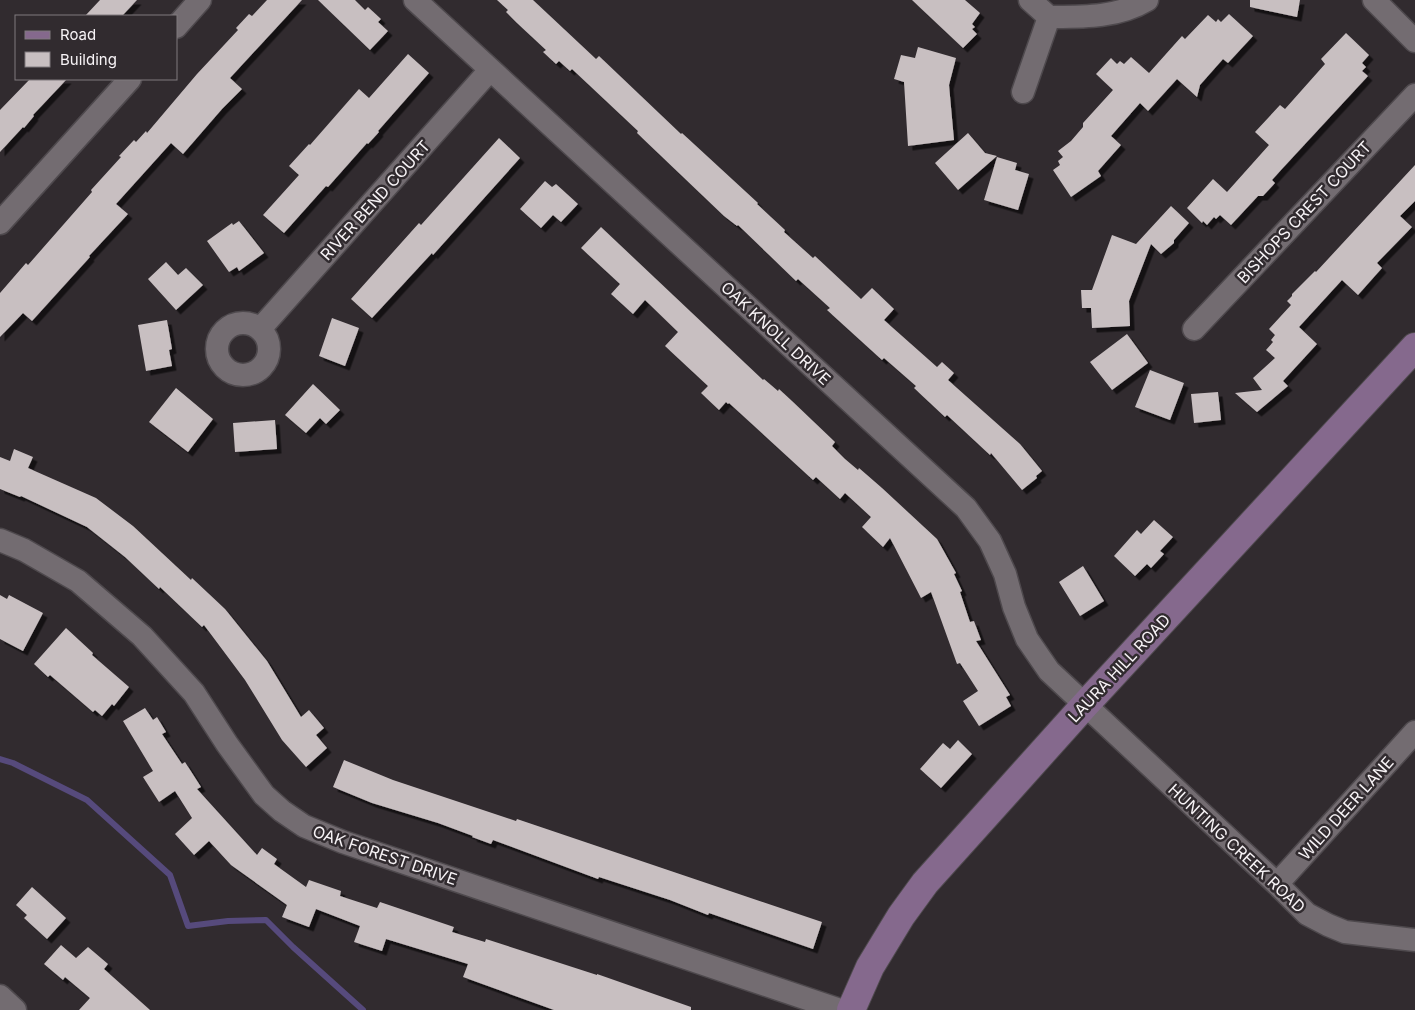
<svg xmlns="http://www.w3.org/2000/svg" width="1415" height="1010" font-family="Inter,sans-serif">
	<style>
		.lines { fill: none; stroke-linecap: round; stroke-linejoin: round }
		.stream { stroke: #564a7c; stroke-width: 6 }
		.building { fill: #c8bfc1; filter: url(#shadow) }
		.minor-casing { stroke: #4e494d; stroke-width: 25 }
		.secondary-casing { stroke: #4e494d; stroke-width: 30 }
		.minor { stroke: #736c71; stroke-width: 22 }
		.secondary { stroke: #85698d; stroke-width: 28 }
		.labels { text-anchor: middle; stroke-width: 5; stroke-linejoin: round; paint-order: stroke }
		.street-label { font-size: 16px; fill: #f7f3f6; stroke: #312b2f }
	</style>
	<defs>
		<filter id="shadow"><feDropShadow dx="4.5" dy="4.5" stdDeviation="0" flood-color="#0009"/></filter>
	</defs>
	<rect width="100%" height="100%" fill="#312b2f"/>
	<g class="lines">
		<path class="stream" d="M 0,759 L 13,763 L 87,800 L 170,875 L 188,926 L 228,921 L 266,920 L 293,947 L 363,1010"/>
	</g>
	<path class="building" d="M 100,0 L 137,0 L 122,16 L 85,16 Z
		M 267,0 L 302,0 L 230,78 L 242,89 L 222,109 L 183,154 L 171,143 L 116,204 L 128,214 L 89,256 L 90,257 L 32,321 L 23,313 L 0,337 L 0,293 L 26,263 L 28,265 L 92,192 L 91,190 L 121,157 L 119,156 L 134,140 L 136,142 L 146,131 L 147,133 L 197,74 L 238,30 L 236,28 L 249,14 L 252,16 Z
		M 318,0 L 355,0 L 365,10 L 368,7 L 381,19 L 378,22 L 388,31 L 370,50 Z
		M 497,0 L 533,0 L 596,59 L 599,56 L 681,134 L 682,133 L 758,203 L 757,204 L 785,230 L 784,232 L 813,258 L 815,256 L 861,299 L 872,288 L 894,309 L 884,320 L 937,367 L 942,362 L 954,373 L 948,380 L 1020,444 L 1042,471 L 1036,476 L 1037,478 L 1022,490 L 991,453 L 990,455 L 947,415 L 945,417 L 914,388 L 916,386 L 884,358 L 882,360 L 827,310 L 830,308 L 798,279 L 796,281 L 738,225 L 737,226 L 724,216 L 637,133 L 638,131 L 572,69 L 570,71 L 559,61 L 556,64 L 543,52 L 546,50 L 517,23 L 506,12 L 508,10 Z
		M 912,0 L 965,0 L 980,13 L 972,24 L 975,27 L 972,29 L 977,34 L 963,48 Z
		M 1250,0 L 1300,0 L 1297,17 L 1250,7 Z
		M 1229,14 L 1253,36 L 1228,63 L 1223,59 L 1200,85 L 1197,97 L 1177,79 L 1148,111 L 1140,103 L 1111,136 L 1121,145 L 1098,171 L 1101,176 L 1071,197 L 1053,170 L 1060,165 L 1058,161 L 1063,157 L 1058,151 L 1071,141 L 1083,127 L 1083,123 L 1113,90 L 1096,74 L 1111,58 L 1117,64 L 1120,61 L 1124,64 L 1131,57 L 1149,73 L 1182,36 L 1185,39 L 1208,15 L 1216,22 L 1218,19 L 1221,22 Z
		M 1346,33 L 1369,55 L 1362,63 L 1366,67 L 1362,71 L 1368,76 L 1281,170 L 1272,180 L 1275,183 L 1263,196 L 1258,196 L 1231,225 L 1220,215 L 1216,219 L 1214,217 L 1207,225 L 1203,221 L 1202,223 L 1187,208 L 1213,179 L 1227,192 L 1269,145 L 1255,132 L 1280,105 L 1285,109 L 1325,64 L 1321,59 Z
		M 918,47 L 956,58 L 949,85 L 954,140 L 908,146 L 904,82 L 894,79 L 901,55 L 915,58 Z
		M 408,54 L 429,73 L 378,131 L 379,132 L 368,144 L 367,143 L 328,187 L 326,186 L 284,233 L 263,215 L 299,175 L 289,166 L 309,144 L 310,145 L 359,89 L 369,98 Z
		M 30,79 L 67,79 L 33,115 L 34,116 L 24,128 L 23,127 L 0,152 L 0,110 Z
		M 968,133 L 985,153 L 997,156 L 958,190 L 935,163 Z
		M 499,138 L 520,158 L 433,255 L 432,253 L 372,318 L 351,299 L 419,223 L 421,225 Z
		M 997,157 L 1017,163 L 1015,170 L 1029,174 L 1018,210 L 984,200 Z
		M 1415,165 L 1415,201 L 1400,216 L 1412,227 L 1377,263 L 1382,268 L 1358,295 L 1342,280 L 1299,327 L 1317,344 L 1283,381 L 1288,386 L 1257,412 L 1235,393 L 1262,390 L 1253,378 L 1275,358 L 1266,350 L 1273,342 L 1271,340 L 1275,335 L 1269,329 L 1291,305 L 1287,301 L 1292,296 L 1292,294 L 1315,271 L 1316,272 Z
		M 545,181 L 552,187 L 556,184 L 578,204 L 561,222 L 553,215 L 541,228 L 520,209 Z
		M 1171,206 L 1189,223 L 1174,240 L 1174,243 L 1161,254 L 1151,244 L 1129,301 L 1130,326 L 1092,328 L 1091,308 L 1082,308 L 1081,290 L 1092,290 L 1112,235 L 1136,244 Z
		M 239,221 L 264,253 L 239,271 L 237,267 L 229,272 L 207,241 L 232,223 L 233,225 Z
		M 601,227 L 763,380 L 764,379 L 778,391 L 779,389 L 792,401 L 835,442 L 832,446 L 845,459 L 858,470 L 859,468 L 882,488 L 937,539 L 956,573 L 954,574 L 962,591 L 960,592 L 970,622 L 974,621 L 981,640 L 976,641 L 1010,695 L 1006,697 L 1011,706 L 979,726 L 963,701 L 978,691 L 960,663 L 957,664 L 931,592 L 921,598 L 890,538 L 883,547 L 862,527 L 871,517 L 845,493 L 840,499 L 816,477 L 813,480 L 729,403 L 728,404 L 726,402 L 719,410 L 701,393 L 708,386 L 665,346 L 678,332 L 645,300 L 633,314 L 611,294 L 620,284 L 581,248 Z
		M 166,262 L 178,275 L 186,268 L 203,285 L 176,310 L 148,279 Z
		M 332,318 L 359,328 L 345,366 L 319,356 Z
		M 167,320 L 172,349 L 169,350 L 172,366 L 146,371 L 138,325 Z
		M 1127,334 L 1148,363 L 1112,390 L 1090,362 Z
		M 1150,370 L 1184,383 L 1170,420 L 1135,407 Z
		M 313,384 L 340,410 L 326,424 L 320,418 L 306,433 L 285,415 Z
		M 176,388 L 213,419 L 188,452 L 149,422 Z
		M 1218,392 L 1221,420 L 1194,423 L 1191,394 Z
		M 275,420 L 277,449 L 235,452 L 233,423 Z
		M 14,449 L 33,457 L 28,468 L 96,498 L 133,526 L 191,580 L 192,578 L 225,609 L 267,661 L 301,717 L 309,710 L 324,728 L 316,735 L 327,748 L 306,767 L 282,740 L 245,680 L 204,625 L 202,627 L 160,587 L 159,589 L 125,557 L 87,527 L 21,496 L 20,497 L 0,489 L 0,457 L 10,461 Z
		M 1154,520 L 1173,537 L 1160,551 L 1164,554 L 1151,568 L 1147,564 L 1135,576 L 1114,556 L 1137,530 L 1141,534 Z
		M 1083,566 L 1104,601 L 1080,616 L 1059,582 Z
		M 0,595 L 7,599 L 9,595 L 43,613 L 23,651 L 0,639 Z
		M 66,628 L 93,653 L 92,655 L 129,687 L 114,706 L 112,704 L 102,716 L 95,710 L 93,712 L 50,675 L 48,677 L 34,664 Z
		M 145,708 L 153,720 L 157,717 L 166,732 L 162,734 L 182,764 L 185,762 L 201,787 L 197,789 L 257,855 L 262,848 L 277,859 L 274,864 L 306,887 L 309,880 L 341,891 L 340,896 L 377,908 L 380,902 L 454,927 L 452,932 L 485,942 L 486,939 L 597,975 L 597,974 L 691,1007 L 691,1010 L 554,1010 L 463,977 L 468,964 L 386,939 L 382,951 L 354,942 L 360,926 L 316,909 L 309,927 L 282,917 L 287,905 L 231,865 L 209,841 L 194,855 L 175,834 L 192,818 L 175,791 L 159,802 L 143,777 L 153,771 L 123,721 Z
		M 958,740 L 972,754 L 941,788 L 920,769 L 943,743 L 950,749 Z
		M 344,760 L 393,780 L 516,821 L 517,819 L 822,922 L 813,949 L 709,913 L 708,915 L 670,900 L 599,877 L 598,879 L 493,840 L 491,844 L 472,837 L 473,836 L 438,823 L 372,803 L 333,787 Z
		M 32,887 L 66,918 L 47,939 L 24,918 L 27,915 L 16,905 Z
		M 61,945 L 76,958 L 88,947 L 108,964 L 104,969 L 150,1010 L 79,1010 L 90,998 L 65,977 L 63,980 L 44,964 Z"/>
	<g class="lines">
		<g class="minor-casing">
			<path id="minor" d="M 415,0 L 966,508 L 990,541 L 1005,574 L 1014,607 L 1027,639 L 1049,671 L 1277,884 L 1307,914 L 1328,925 L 1345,932 L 1415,940
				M 1030,0 L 1049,17 C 1082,17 1117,18 1147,0
				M 1374,0 L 1415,41
				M 176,27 L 200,0
				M 1023,92 L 1049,17
				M 0,223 L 130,79
				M217 349a26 26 0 1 1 52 0a26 26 0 1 1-52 0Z
				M 260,329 L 490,70
				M 1194,329 L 1415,95
				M 0,540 L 24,550 L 78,581 L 142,636 L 194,693 L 227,744 L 264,795 L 282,811 L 304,826 L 343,842 L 840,1010
				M 1277,884 L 1415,732
				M 0,996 L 15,1010"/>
		</g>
		<g class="secondary-casing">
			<path id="secondary" d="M 851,1010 L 870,967 L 901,916 L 925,883 L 1084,706 L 1415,347"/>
		</g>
		<use href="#minor" class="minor"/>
		<use href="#secondary" class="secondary"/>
	</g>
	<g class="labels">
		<g class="street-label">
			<text transform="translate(375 200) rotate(-48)" y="6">RIVER BEND COURT</text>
			<text transform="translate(1304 212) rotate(-47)" y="6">BISHOPS CREST COURT</text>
			<text transform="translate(776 333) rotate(43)" y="6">OAK KNOLL DRIVE</text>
			<text transform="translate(1119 668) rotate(-47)" y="6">LAURA HILL ROAD</text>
			<text transform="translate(1346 808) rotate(-48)" y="6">WILD DEER LANE</text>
			<text transform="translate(1237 848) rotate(43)" y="6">HUNTING CREEK ROAD</text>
			<text transform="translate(385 855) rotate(19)" y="6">OAK FOREST DRIVE</text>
		</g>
	</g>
	<rect x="15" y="15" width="162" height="65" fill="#312b2f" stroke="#807b7f"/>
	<rect x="25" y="31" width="25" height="8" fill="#85698d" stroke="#807b7f"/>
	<text x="60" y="40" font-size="15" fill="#f7f3f6">Road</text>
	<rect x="25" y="52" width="25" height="15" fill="#c8bfc1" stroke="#807b7f"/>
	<text x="60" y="65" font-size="15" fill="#f7f3f6">Building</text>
</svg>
